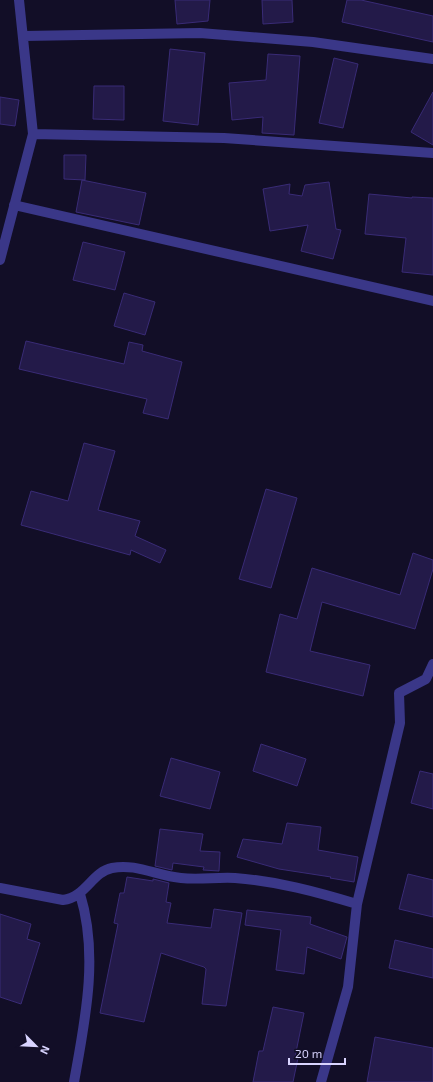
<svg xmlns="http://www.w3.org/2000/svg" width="433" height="1082" font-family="'Exo 2',sans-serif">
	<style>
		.building { fill: #231a49; stroke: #392b76 }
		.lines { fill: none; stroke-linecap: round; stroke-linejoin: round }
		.minor { stroke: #3a3788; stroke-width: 10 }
	</style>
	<rect width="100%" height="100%" fill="#120e27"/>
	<path class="building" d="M 175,0 L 210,0 L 208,21 L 177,24 Z
		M 262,0 L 292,0 L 293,22 L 263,24 Z
		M 347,0 L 361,0 L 433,16 L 433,42 L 342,22 Z
		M 170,49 L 205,53 L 198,125 L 163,121 Z
		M 268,54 L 300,56 L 294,135 L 262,133 L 263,117 L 232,120 L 229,83 L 266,80 Z
		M 334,58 L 358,64 L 343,128 L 319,123 Z
		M 94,86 L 124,86 L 124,120 L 93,119 Z
		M 433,92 L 433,145 L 411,132 Z
		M 0,97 L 19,100 L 15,126 L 0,124 Z
		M 64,155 L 86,155 L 85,180 L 64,179 Z
		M 82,180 L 146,193 L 139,225 L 76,212 Z
		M 329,182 L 336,229 L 341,230 L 333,259 L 301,251 L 308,225 L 270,231 L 263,189 L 290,184 L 289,194 L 302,196 L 305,185 Z
		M 369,194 L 412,198 L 412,197 L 433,198 L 433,275 L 402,272 L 406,238 L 365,234 Z
		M 83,242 L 125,252 L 115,290 L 73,280 Z
		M 124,293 L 155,302 L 145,335 L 114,326 Z
		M 26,341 L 124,364 L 129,342 L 143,345 L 142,351 L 182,362 L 168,419 L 143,413 L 147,399 L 19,369 Z
		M 84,443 L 115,451 L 98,510 L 140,521 L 135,536 L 166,550 L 160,563 L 131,550 L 130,555 L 21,525 L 31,491 L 68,501 Z
		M 266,489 L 297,498 L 271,588 L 239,579 Z
		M 413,553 L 433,560 L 433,569 L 415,629 L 322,602 L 310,651 L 370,665 L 363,696 L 266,672 L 280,614 L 297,619 L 312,568 L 400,595 Z
		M 261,744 L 306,759 L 297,786 L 253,771 Z
		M 171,758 L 220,772 L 210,809 L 160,796 Z
		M 420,771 L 433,774 L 433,809 L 411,803 Z
		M 287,823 L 321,827 L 318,850 L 358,857 L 354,882 L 330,878 L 331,877 L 279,869 L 237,857 L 243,839 L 282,844 Z
		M 160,829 L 203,834 L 200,851 L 220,852 L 219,871 L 203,870 L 204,867 L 173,863 L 172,870 L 155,866 Z
		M 408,874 L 433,880 L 433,917 L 399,909 Z
		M 127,877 L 153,881 L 153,879 L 169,883 L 166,902 L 171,903 L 167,923 L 211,928 L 214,909 L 242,913 L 226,1006 L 202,1004 L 206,969 L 204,967 L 161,953 L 144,1022 L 100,1013 L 118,924 L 114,923 L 120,893 L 124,893 Z
		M 247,910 L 311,917 L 310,924 L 347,937 L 341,959 L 307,947 L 304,974 L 276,970 L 281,930 L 245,925 Z
		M 0,914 L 31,924 L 27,939 L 40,943 L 21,1004 L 0,997 Z
		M 395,940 L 433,949 L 433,978 L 389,968 Z
		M 273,1007 L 304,1013 L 295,1057 L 298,1058 L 293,1082 L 253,1082 L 259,1051 L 263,1051 Z
		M 375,1037 L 433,1048 L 433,1082 L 367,1082 Z"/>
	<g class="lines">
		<path class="minor" d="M 24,36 L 200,33 L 313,42 L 433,59
			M 33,134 L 224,138 L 433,153
			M 14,205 L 433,301
			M 0,260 L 33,134 L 19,0
			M 0,888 L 63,900 C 86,897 92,872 112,868 C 136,863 157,876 181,878 C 199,880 217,877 235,878 C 277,881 317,892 357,904
			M 74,1082 C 85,1021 99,955 80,894
			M 321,1082 L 348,987 L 357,904 L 400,723 L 399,693 L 426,679 L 433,664"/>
	</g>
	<g transform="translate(36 1046) rotate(114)" stroke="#120e27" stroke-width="3" paint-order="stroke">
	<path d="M0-3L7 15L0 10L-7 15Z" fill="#d9d4ff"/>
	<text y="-6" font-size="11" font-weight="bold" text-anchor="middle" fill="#d9d4ff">N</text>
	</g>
	<path d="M289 1058v6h56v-6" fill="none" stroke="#d9d4ff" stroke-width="2"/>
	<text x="295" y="1058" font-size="12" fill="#d9d4ff" stroke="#120e27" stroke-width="3" paint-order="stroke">20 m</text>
</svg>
